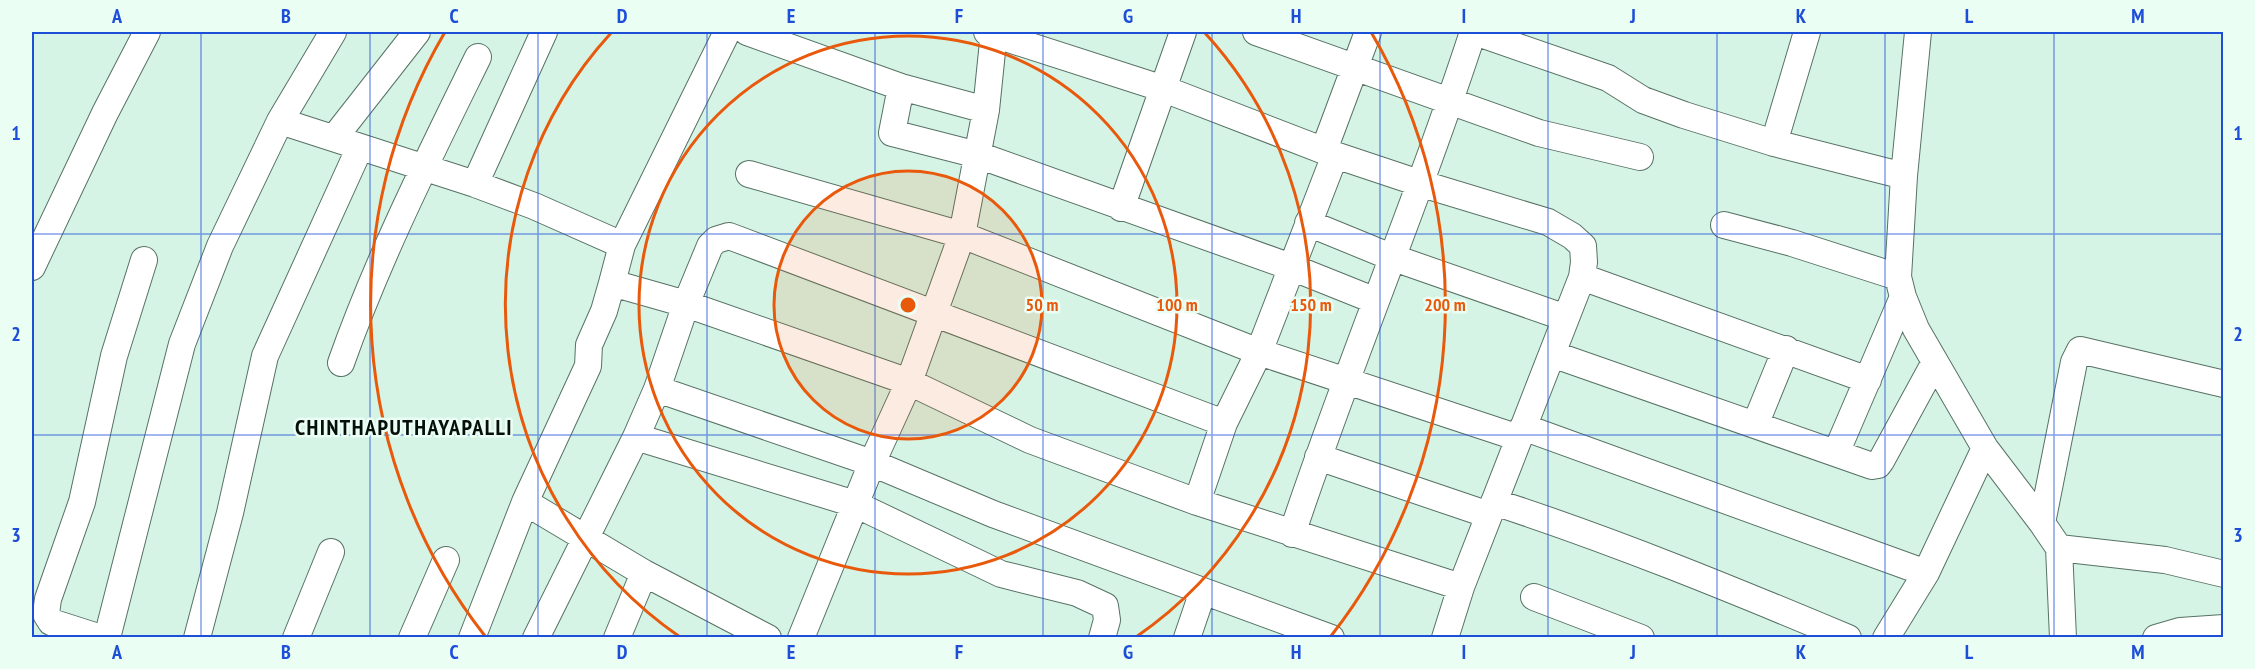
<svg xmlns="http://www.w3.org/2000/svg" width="2255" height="669" font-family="'PT Sans Narrow',sans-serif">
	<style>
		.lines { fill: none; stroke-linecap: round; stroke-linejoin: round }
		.minor-casing { stroke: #577265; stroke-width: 28 }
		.minor { stroke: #fff; stroke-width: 26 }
		.grid { fill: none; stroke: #1d4ed8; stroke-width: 1.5; stroke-opacity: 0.55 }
		.ring { fill: none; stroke: #e8590c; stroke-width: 3 }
		.labels { text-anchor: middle; stroke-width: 5; stroke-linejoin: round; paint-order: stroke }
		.district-label { font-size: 22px; font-weight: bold; letter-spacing: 1.5px; fill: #06100b; stroke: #ebfef4 }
		.centre { fill: #e8590c; stroke: #ebfef4; stroke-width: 3 }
		.ring-label { font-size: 18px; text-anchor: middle; font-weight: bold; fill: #e8590c; stroke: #ebfef4; stroke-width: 5; stroke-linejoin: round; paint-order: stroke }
		.neatline { fill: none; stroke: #1d4ed8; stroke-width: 2 }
		.grid-label { font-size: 20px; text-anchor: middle; font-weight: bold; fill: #1d4ed8 }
	</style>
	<rect width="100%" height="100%" fill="#d5f4e5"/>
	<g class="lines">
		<g class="minor-casing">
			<path id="minor" d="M 747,32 L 901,87 L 986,110
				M 987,32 L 1164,89 L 1335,155 L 1419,183 L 1548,222 L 1572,236 L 1583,246 L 1584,262 L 1582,277 L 1461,587 L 1445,638
				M 1256,32 L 1539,133 L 1640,157
				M 1475,32 L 1608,78 L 1643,100 L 1684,115 L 1774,143 L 1904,176
				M 1918,32 L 1904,176 L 1898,277 L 1903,297 L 1916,329 L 1985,448 L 2042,523 L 2059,548 L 2063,638
				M 901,87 L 892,133 L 978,155 L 1291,267 L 1376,301
				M 280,121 L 475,184 L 534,206 L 622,245 L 612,283 L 686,304 L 909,382 L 1030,440 L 1197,502 L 1461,587
				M 334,138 L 417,32
				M 1774,143 L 1807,32
				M 1324,150 L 1368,32
				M 749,174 L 962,235 L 1259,352 L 1519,438
				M 475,184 L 544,32
				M 1121,208 L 1183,32
				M 1308,223 L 1391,257 L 1566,318
				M 1724,225 L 1792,243 L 1898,277
				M 622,245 L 727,32
				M 32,267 L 105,113 L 147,32
				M 1582,277 L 1868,380
				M 612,283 L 604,311 L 589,345 L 588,366 L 525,502 L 644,573 L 768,638
				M 1552,354 L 1872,466 L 1878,465 L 1881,461 L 1935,362
				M 341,363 C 378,258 429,157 478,57
				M 657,389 L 872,463 L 993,514 L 1331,638
				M 1755,425 L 1786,349
				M 1523,427 L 1926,573
				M 636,437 L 855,504 L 1001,574 L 1077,593 L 1105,606 L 1107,620 L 1102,638
				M 1836,453 L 1903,297
				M 1318,457 L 1489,515
				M 1197,502 L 1224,423 L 1259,352 L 1335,155
				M 1494,502 C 1614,541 1731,589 1848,638
				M 2042,523 L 2074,362 L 2080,350 L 2224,384
				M 1292,534 C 1348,365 1418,201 1473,32
				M 2059,548 L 2165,560 L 2224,574
				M 1534,597 L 1641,638
				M 101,638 L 51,622 L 46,614 L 48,599 L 82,502 L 114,356 L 144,260
				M 107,638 L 182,344 L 220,246 L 280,121 L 333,32
				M 197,638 L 230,513 L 265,356 L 360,147
				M 296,638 L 331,552
				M 412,638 L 446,560
				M 472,638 L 525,502
				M 536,638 L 636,437 L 657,389 L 686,304 L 710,246 L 716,240 L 729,236 L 1224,423
				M 617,638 L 644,573
				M 801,638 L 872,463 L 909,382 L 962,235 L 986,110 L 994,32
				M 1187,638 L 1203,591
				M 1886,638 L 1926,573 L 1985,448
				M 2156,638 L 2180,631 L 2224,628"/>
		</g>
		<use href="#minor" class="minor"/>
	</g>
	<path class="grid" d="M 201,32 L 201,638M 370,32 L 370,638M 538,32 L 538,638M 707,32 L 707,638M 875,32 L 875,638M 1043,32 L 1043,638M 1212,32 L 1212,638M 1380,32 L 1380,638M 1548,32 L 1548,638M 1717,32 L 1717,638M 1885,32 L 1885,638M 2054,32 L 2054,638M 32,234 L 2224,234M 32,435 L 2224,435"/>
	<circle cx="908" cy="305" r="134" fill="#e8590c" fill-opacity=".12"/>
	<g class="ring">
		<circle cx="908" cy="305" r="134"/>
		<circle cx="908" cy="305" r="269"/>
		<path d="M680 637A403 403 0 0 1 611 33M1205 33A403 403 0 0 1 1136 637"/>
		<path d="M485 636A537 537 0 0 1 445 32M1371 32A537 537 0 0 1 1331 636"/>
	</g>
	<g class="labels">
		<g class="district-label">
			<text x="404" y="435">CHINTHAPUTHAYAPALLI</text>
		</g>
	</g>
	<circle cx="908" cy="305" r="9" class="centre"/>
	<g class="ring-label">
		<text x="1042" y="311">50 m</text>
		<text x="1177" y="311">100 m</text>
		<text x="1311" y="311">150 m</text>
		<text x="1445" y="311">200 m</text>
	</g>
	<rect width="2255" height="669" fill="none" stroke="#ebfef4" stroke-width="66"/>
	<rect x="33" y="33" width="2189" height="603" class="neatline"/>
	<g class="grid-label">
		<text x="117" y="23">A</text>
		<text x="286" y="23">B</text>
		<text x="454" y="23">C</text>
		<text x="622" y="23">D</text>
		<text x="791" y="23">E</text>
		<text x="959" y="23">F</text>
		<text x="1128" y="23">G</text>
		<text x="1296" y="23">H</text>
		<text x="1464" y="23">I</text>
		<text x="1633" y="23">J</text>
		<text x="1801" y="23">K</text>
		<text x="1969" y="23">L</text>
		<text x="2138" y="23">M</text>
		<text x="16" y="140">1</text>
		<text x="2238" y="140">1</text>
		<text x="16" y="341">2</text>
		<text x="2238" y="341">2</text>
		<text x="16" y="542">3</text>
		<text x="2238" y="542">3</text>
		<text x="117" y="659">A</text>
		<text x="286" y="659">B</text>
		<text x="454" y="659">C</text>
		<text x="622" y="659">D</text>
		<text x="791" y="659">E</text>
		<text x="959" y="659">F</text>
		<text x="1128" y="659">G</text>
		<text x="1296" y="659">H</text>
		<text x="1464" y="659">I</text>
		<text x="1633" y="659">J</text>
		<text x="1801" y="659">K</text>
		<text x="1969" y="659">L</text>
		<text x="2138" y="659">M</text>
	</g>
</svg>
